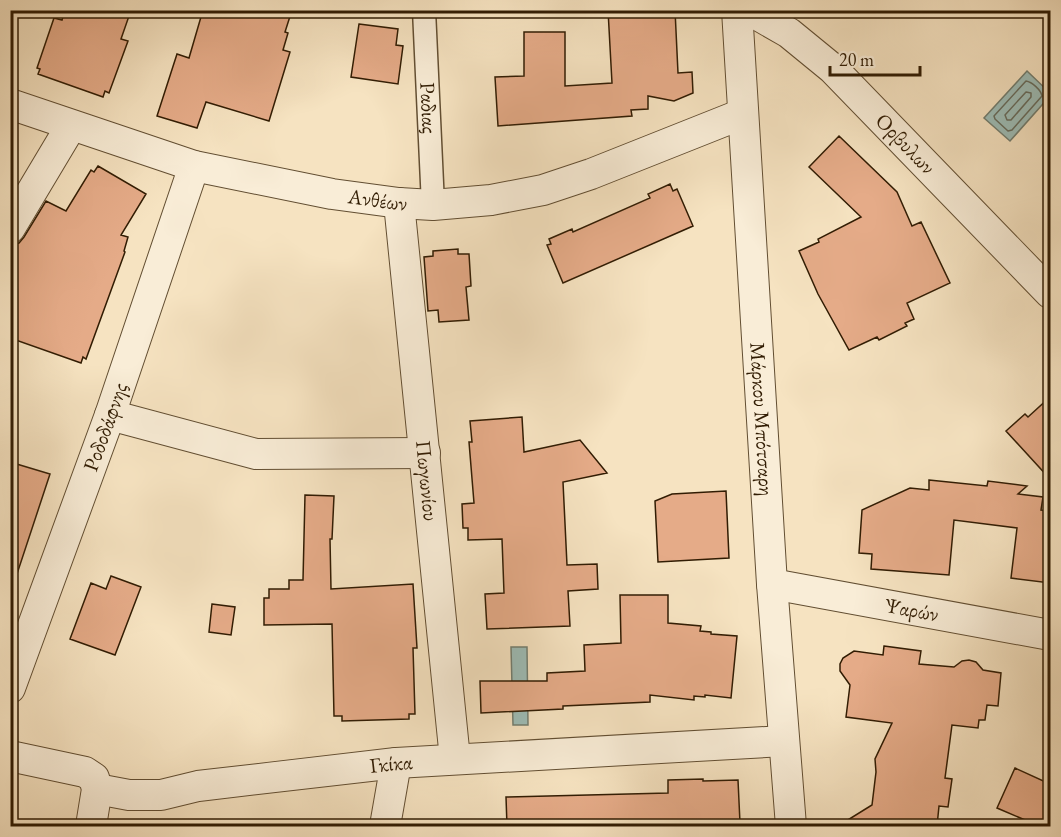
<svg xmlns="http://www.w3.org/2000/svg" width="1061" height="837" font-family="'EB Garamond',serif">
	<style>
		.water { fill: #9dbdb7; stroke: #727d6f; stroke-width: 1.5 }
		.lines { fill: none; stroke-linecap: round; stroke-linejoin: round }
		.shore { stroke: #676c5d; stroke-width: 1.5 }
		.building { fill: #e5ab88; stroke: #311c03; stroke-width: 1.5 }
		.pedestrian-casing { stroke: #624e32; stroke-width: 25 }
		.minor-casing { stroke: #624e32; stroke-width: 32 }
		.pedestrian { stroke: #f9edd7; stroke-width: 22 }
		.minor { stroke: #f9edd7; stroke-width: 30 }
		.labels { text-anchor: middle; stroke-width: 5; stroke-linejoin: round; paint-order: stroke }
		.street-label { font-size: 21px; fill: #311c03; stroke: #f9edd7 }
	</style>
	<rect width="100%" height="100%" fill="#f6e3c1"/>
	<filter id="stains"><feTurbulence type="fractalNoise" baseFrequency=".00333" numOctaves="4"/><feColorMatrix values="0 0 0 0 .2 0 0 0 0 .09 0 0 0 0 .02 0 0 0 .5 -.17"/></filter>
	<radialGradient id="worn" r=".72"><stop offset=".6" stop-color="#630" stop-opacity="0"/><stop offset="1" stop-color="#630" stop-opacity=".3"/></radialGradient>
	<path class="water" d="M 1027,71 L 1050,93 L 1050,96 L 1010,141 L 984,118 Z
		M 511,647 L 527,647 L 528,725 L 513,725 Z"/>
	<g class="lines">
		<path class="shore" d="M 1026,81 C 1032,82 1041,90 1042,96 L 1012,130 L 1008,131 L 995,119 L 994,116 Z
			M 1026,92 L 1031,93 L 1031,97 L 1011,120 L 1007,120 L 1005,115 Z"/>
	</g>
	<path class="building" d="M 65,10 L 113,10 L 129,16 L 121,39 L 128,41 L 109,93 L 105,91 L 103,97 L 38,74 L 40,69 L 37,68 L 54,18 L 62,20 Z
		M 203,10 L 292,10 L 285,32 L 288,33 L 283,50 L 290,52 L 269,121 L 206,102 L 197,128 L 157,116 L 177,54 L 189,58 Z
		M 608,10 L 675,10 L 678,73 L 692,72 L 693,93 L 674,101 L 648,96 L 648,109 L 631,110 L 632,116 L 498,126 L 495,77 L 524,76 L 524,32 L 565,32 L 565,86 L 612,83 Z
		M 359,24 L 398,29 L 396,45 L 403,46 L 398,84 L 351,77 Z
		M 839,136 L 897,192 L 912,226 L 921,222 L 950,283 L 907,303 L 914,319 L 905,323 L 907,326 L 879,340 L 877,337 L 849,350 L 818,294 L 799,251 L 819,242 L 818,239 L 861,217 L 809,167 Z
		M 98,166 L 146,194 L 121,235 L 128,237 L 124,251 L 125,252 L 86,359 L 83,357 L 81,363 L 10,338 L 10,245 L 19,243 L 24,237 L 46,201 L 66,211 L 91,170 L 94,172 Z
		M 670,184 L 673,191 L 677,189 L 693,226 L 563,283 L 547,245 L 551,244 L 549,239 L 572,229 L 573,232 L 650,198 L 648,194 Z
		M 458,249 L 458,254 L 469,254 L 471,286 L 466,287 L 469,320 L 439,322 L 438,310 L 428,311 L 424,257 L 433,256 L 433,251 Z
		M 1050,397 L 1050,479 L 1006,431 L 1025,414 L 1028,417 Z
		M 522,417 L 524,452 L 580,440 L 607,473 L 563,482 L 567,565 L 597,564 L 598,589 L 568,591 L 570,626 L 487,629 L 485,594 L 504,593 L 502,539 L 468,540 L 468,528 L 463,528 L 462,504 L 474,503 L 469,442 L 472,442 L 470,421 Z
		M 10,462 L 50,474 L 15,580 L 10,579 Z
		M 929,480 L 987,486 L 988,481 L 1027,486 L 1018,494 L 1043,497 L 1041,510 L 1050,511 L 1050,583 L 1011,578 L 1017,528 L 954,520 L 949,575 L 871,569 L 872,554 L 859,553 L 862,510 L 910,488 L 929,490 Z
		M 726,491 L 729,558 L 658,562 L 655,501 L 672,494 Z
		M 305,495 L 334,496 L 332,539 L 330,539 L 331,589 L 413,584 L 417,648 L 413,648 L 415,714 L 409,714 L 409,719 L 342,721 L 342,716 L 334,716 L 332,624 L 264,625 L 264,598 L 269,598 L 269,589 L 289,589 L 289,580 L 303,580 Z
		M 111,576 L 141,587 L 115,655 L 70,639 L 91,583 L 106,589 Z
		M 620,595 L 668,595 L 668,623 L 701,626 L 700,631 L 711,632 L 711,634 L 737,636 L 731,698 L 705,695 L 705,697 L 694,696 L 694,700 L 650,695 L 650,702 L 563,706 L 563,709 L 481,713 L 480,681 L 547,681 L 547,673 L 585,671 L 584,645 L 621,643 Z
		M 212,604 L 235,607 L 231,635 L 209,632 Z
		M 884,646 L 921,651 L 919,664 L 954,667 L 962,661 L 969,660 L 976,662 L 983,670 L 1001,673 L 998,706 L 987,705 L 985,720 L 979,720 L 978,728 L 952,725 L 945,778 L 952,779 L 948,807 L 939,806 L 937,826 L 838,826 L 872,805 L 876,772 L 875,759 L 892,723 L 846,717 L 850,685 L 840,671 L 840,664 L 843,658 L 854,651 L 883,655 Z
		M 1015,768 L 1050,784 L 1050,826 L 1039,826 L 997,808 Z
		M 703,779 L 703,781 L 738,780 L 740,823 L 690,823 L 639,826 L 507,826 L 506,797 L 668,793 L 668,780 Z"/>
	<g class="lines">
		<g class="pedestrian-casing">
			<g id="pedestrian">
				<path id="s1" d="M 424,10 L 433,205"/>
			</g>
		</g>
		<g class="minor-casing">
			<g id="minor">
				<path id="s2" d="M 737,10 L 772,584 L 791,826"/>
				<path id="s3" d="M 749,10 L 789,33 L 833,69 L 1050,293"/>
				<path id="s4" d="M 10,104 L 194,166 L 332,194 L 399,203 L 433,205 L 491,200 L 543,190 L 591,174 L 742,114"/>
				<path id="s5" d="M 399,203 L 455,759"/>
				<path d="M 10,228 L 71,126"/>
				<path d="M 110,415 L 256,454 L 425,453"/>
				<path id="s6" d="M 772,584 L 1050,635"/>
				<path id="s7" d="M 10,688 L 110,415 L 194,166"/>
				<path d="M 10,756 L 85,772 L 94,778 L 97,789 L 91,826"/>
				<path id="s8" d="M 97,789 L 129,795 L 161,795 L 198,786 L 396,763 L 784,741"/>
				<path d="M 385,826 L 396,763"/>
			</g>
		</g>
		<use href="#pedestrian" class="pedestrian"/>
		<use href="#minor" class="minor"/>
	</g>
	<g class="labels">
		<g class="street-label">
			<text dy="7" stroke="none"><textPath href="#s1" startOffset="98">Ραδιας</textPath></text>
			<text dy="7" stroke="none"><textPath href="#s3" startOffset="207">Ορβυλων</textPath></text>
			<text dy="7" stroke="none"><textPath href="#s4" startOffset="381">Ανθέων</textPath></text>
			<text dy="7" stroke="none"><textPath href="#s2" startOffset="410">Μάρκου Μπότσαρη</textPath></text>
			<text dy="7" stroke="none"><textPath href="#s7" startOffset="278">Ροδοδάφνης</textPath></text>
			<text dy="7" stroke="none"><textPath href="#s5" startOffset="279">Πωγωνίου</textPath></text>
			<text dy="7" stroke="none"><textPath href="#s6" startOffset="142">Ψαρών</textPath></text>
			<text dy="7" stroke="none"><textPath href="#s8" startOffset="297">Γκίκα</textPath></text>
		</g>
	</g>
	<rect width="1061" height="837" fill="none" stroke="#f6e3c1" stroke-width="36"/>
	<rect x="12" y="12" width="1037" height="813" fill="none" stroke="#311c03" stroke-width="3"/>
	<rect x="18" y="18" width="1025" height="801" fill="none" stroke="#311c03" stroke-width="1.5"/>
	<path d="M830 66v9h90v-9" fill="none" stroke="#311c03" stroke-width="3"/>
	<text x="839" y="66" font-size="18" fill="#311c03" stroke="#f9edd7" stroke-width="4.5" paint-order="stroke">20 m</text>
	<rect width="100%" height="100%" filter="url(#stains)"/>
	<rect width="100%" height="100%" fill="url(#worn)"/>
</svg>
